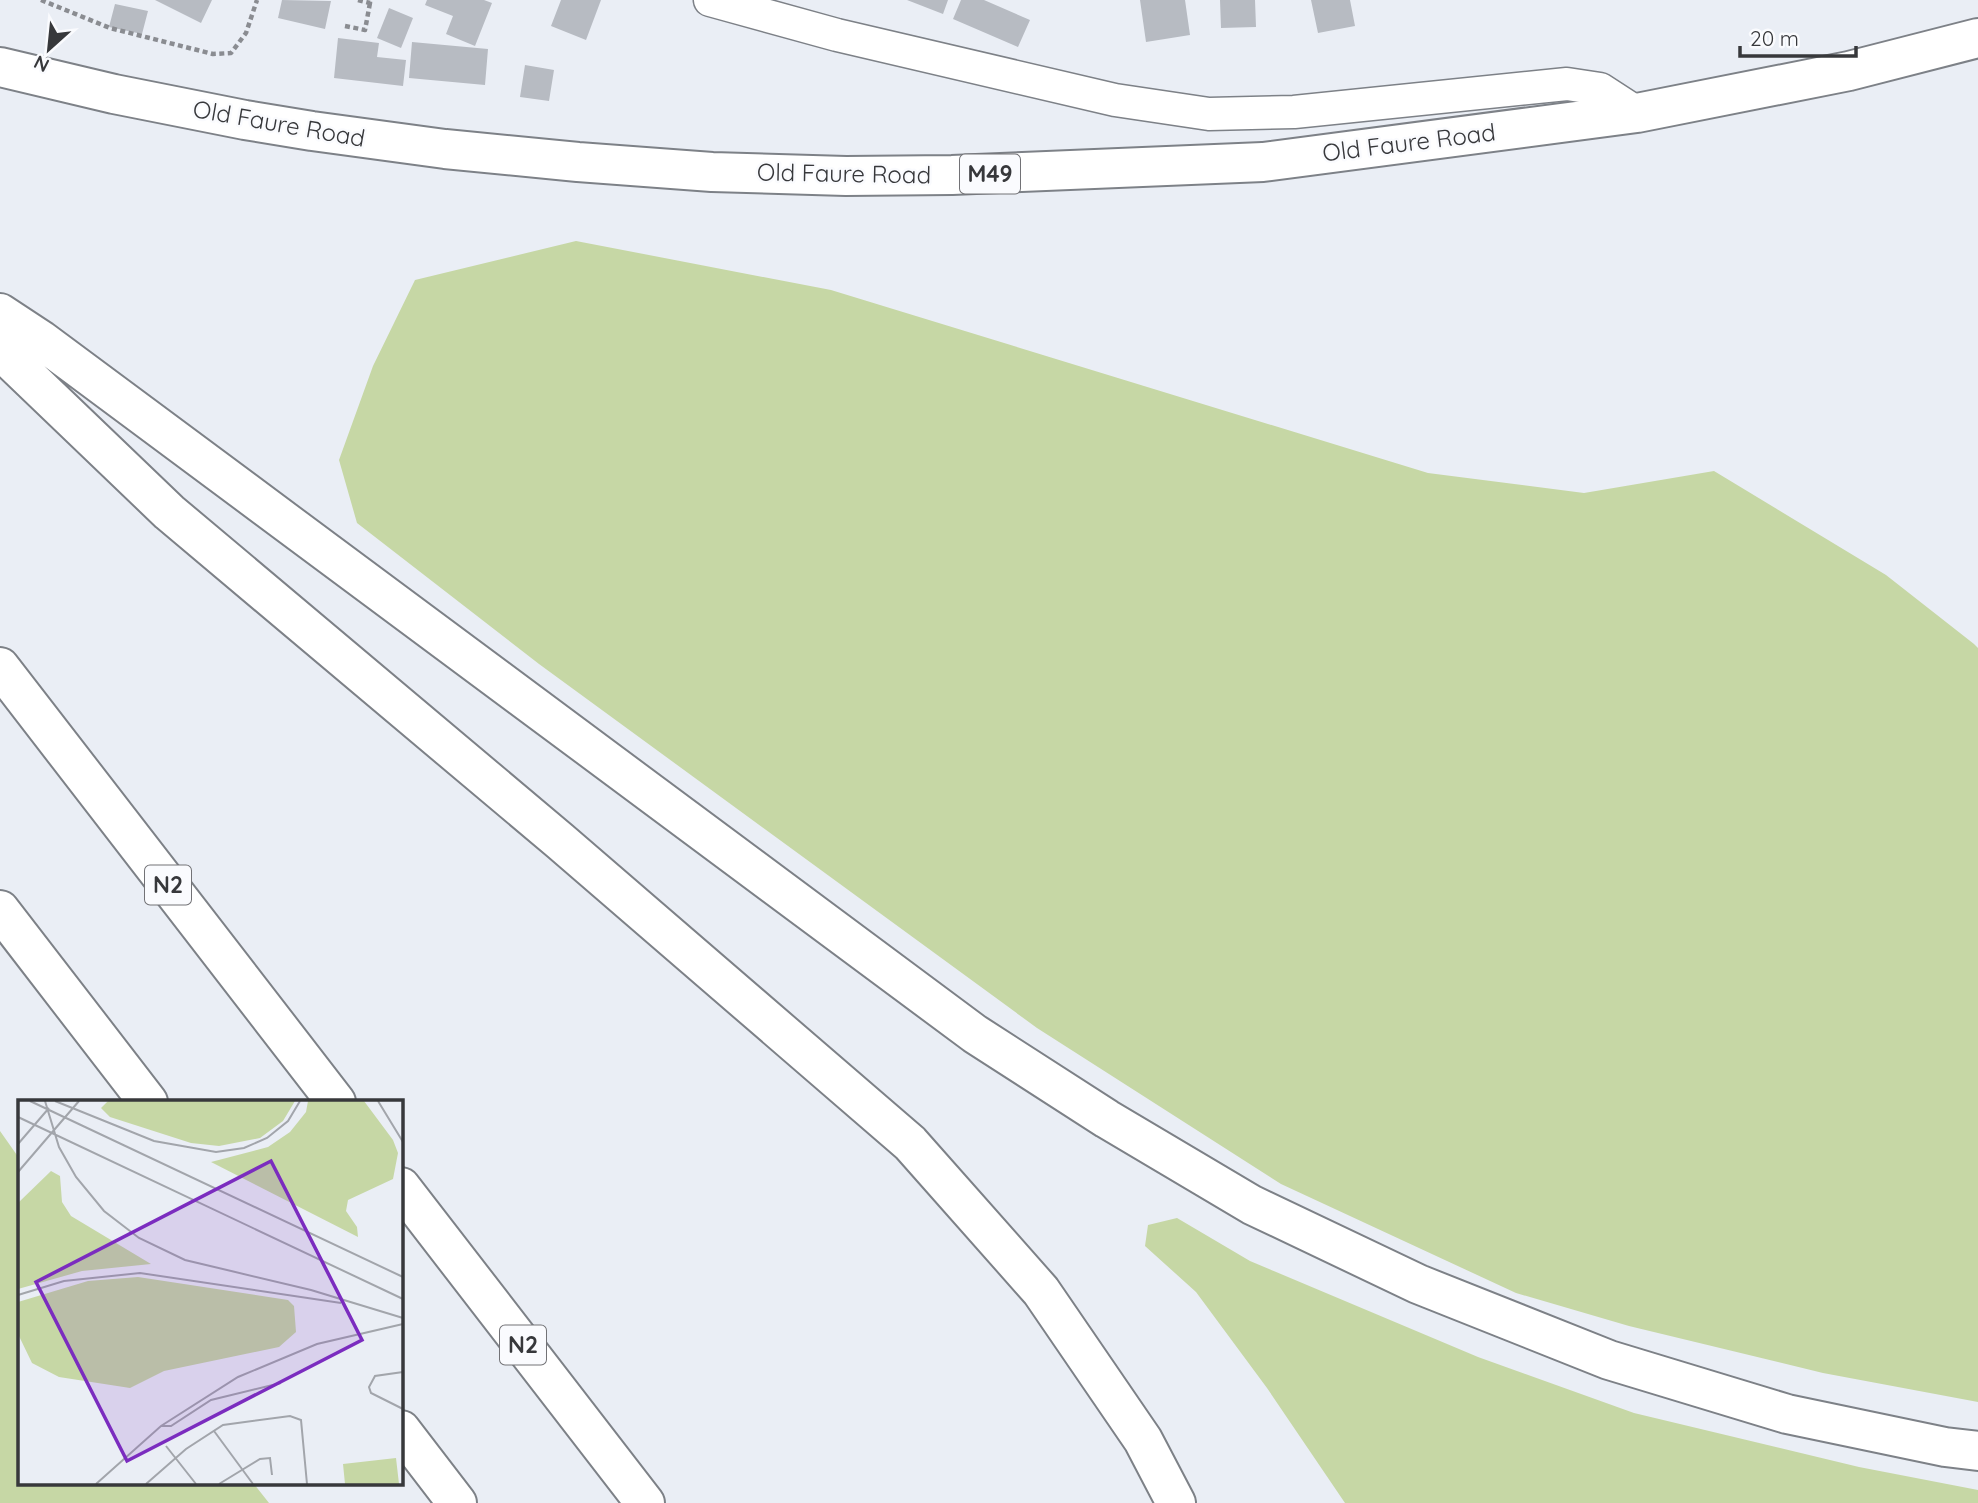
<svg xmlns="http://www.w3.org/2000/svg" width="1978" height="1503" font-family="Quicksand,sans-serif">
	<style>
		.green { fill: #c6d7a5 }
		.building { fill: #b7bbc2 }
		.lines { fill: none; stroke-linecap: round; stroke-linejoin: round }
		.street-casing { stroke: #7d8187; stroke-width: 35 }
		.primary-casing { stroke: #7d8187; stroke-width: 42 }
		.highway-casing { stroke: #7d8187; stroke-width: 42 }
		.path { stroke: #8a8c91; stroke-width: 4.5; stroke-dasharray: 5 3.5; stroke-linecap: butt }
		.street { stroke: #fff; stroke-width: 32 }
		.primary { stroke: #fff; stroke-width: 38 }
		.highway { stroke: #fff; stroke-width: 38 }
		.labels { text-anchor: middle; stroke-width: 5; stroke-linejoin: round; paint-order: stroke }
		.shield { fill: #fafbfe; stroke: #727276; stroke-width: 2 }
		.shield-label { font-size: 23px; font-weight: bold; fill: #37383b }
		.street-label { font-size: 24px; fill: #37383b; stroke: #fafbfe }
		.inset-road { fill: none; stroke: #a2a5ab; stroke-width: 2 }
		.view { fill: #7b2cbf; fill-opacity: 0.15; stroke: #7b2cbf; stroke-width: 3.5 }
		.inset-edge { fill: none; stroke: #37383b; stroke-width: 3.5 }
	</style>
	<rect width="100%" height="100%" fill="#eaeef5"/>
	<path class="green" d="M 576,241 L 831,290 L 1428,473 L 1584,493 L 1714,471 L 1886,575 L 1974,644 L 1978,648 L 1978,1402 L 1823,1373 L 1629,1326 L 1516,1293 L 1281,1184 L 1037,1028 L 539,664 L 357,523 L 339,460 L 373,366 L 415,280 Z
		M 0,1131 L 19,1158 L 19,1484 L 254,1484 L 269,1503 L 0,1503 Z
		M 1177,1218 L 1250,1261 L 1478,1357 L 1634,1413 L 1859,1467 L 1978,1490 L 1978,1503 L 1345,1503 L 1267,1388 L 1196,1292 L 1145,1246 L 1148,1225 Z"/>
	<path class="building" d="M 155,0 L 212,0 L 201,23 Z
		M 282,0 L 331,1 L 325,29 L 278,18 Z
		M 427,0 L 484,0 L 492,3 L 475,46 L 446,34 L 453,16 L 425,5 Z
		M 561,0 L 601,0 L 586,40 L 551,26 Z
		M 907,0 L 948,0 L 943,14 Z
		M 961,0 L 984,0 L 1030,20 L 1018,47 L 953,19 Z
		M 1140,0 L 1185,0 L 1190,35 L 1146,42 Z
		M 1220,0 L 1255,0 L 1256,27 L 1221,28 Z
		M 1311,0 L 1350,0 L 1355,26 L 1318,33 Z
		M 115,4 L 148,11 L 142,34 L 109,27 Z
		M 389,8 L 413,18 L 401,48 L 377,38 Z
		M 338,38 L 379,43 L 377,57 L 406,60 L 403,86 L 334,78 Z
		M 412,42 L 488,49 L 485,85 L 409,78 Z
		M 525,65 L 554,70 L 549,101 L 520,97 Z"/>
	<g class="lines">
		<g class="street-casing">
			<path id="street" d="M 710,0 L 837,35 L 1115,100 L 1209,114 L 1294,112 L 1567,84 L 1600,89 L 1637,113"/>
		</g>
		<g class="primary-casing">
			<path id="primary" d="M 0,67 L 114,94 L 245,120 L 312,131 L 445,149 L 578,162 L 712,172 L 846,176 L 952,175 L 1263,162 L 1637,113 L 1849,71 L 1978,38"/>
		</g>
		<g class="highway-casing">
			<path id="highway" d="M 0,313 L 41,340 L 975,1034 L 1107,1119 L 1252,1205 L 1418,1284 L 1609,1360 L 1787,1414 L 1945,1447 L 1978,1451
				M 0,350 L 169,512 L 560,841 L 910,1143 L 1041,1291 L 1143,1440 L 1176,1503
				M 0,667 L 336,1102
				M 0,910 L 148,1102
				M 401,1187 L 645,1503
				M 401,1430 L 457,1503"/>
		</g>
		<path class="path" d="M 41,0 L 110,28 L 213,54 L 231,53 L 246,33 L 257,0
			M 358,0 L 370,3 L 370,0
			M 345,26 L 365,30 L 370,3"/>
		<use href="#street" class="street"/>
		<use href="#primary" class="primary"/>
		<use href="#highway" class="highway"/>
	</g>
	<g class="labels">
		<g class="shield">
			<rect x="960" y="154.5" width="60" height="39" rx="5"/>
			<rect x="145" y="865.5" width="46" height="39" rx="5"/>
			<rect x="500" y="1325.5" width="46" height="39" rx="5"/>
		</g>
		<g class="shield-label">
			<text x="990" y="182">M49</text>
			<text x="168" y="893">N2</text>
			<text x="523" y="1353">N2</text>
		</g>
		<g class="street-label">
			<text transform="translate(279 124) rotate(10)" y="8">Old Faure Road</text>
			<text transform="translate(1409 143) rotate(-7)" y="8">Old Faure Road</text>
			<text transform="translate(844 174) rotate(1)" y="8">Old Faure Road</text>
		</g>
	</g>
	<g transform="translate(18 1100)">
		<rect width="385" height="385" fill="#eaeef5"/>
		<path d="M 90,1 L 277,1 L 265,21 L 242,38 L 201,46 L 173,43 L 92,17 L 83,8 ZM 290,1 L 346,1 L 375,40 L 380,53 L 375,79 L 330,100 L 328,111 L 339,127 L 340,137 L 193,62 L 250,47 L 272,32 L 288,12 ZM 33,71 L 42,76 L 44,102 L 53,116 L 133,164 L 64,171 L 0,189 L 0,103 ZM 120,177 L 270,200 L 276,206 L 278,232 L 261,247 L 146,271 L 112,288 L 41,277 L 14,263 L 0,234 L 0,202 L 70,181 ZM 378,358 L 381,384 L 327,384 L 325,364 Z" fill="#c6d7a5"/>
		<path class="inset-road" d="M 12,1 L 385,177M 27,1 L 41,47 L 58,77 L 86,111 L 121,138 L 167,160 L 293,190 L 385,218M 37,1 L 136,41 L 198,52 L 226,48 L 249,38 L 270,21 L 282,1M 360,1 L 385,42M 0,17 L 385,199M 0,44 L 31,8M 0,72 L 61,1M 0,195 L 46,181 L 122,173 L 323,203M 385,272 L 357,276 L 351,287 L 353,293 L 385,309M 143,326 L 153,326 L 193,300 L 263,283M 196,331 L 235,384M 148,346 L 178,384M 78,384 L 143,326 L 220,277 L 299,244 L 385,224M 128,384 L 168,349 L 205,325 L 272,316 L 283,320 L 289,384M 201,384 L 242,359 L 252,358 L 254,375"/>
		<path class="view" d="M 253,61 L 344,240 L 109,361 L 18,182 Z"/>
		<rect width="385" height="385" class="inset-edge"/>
	</g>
	<g transform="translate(49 49) rotate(207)" stroke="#fafbfe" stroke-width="5" paint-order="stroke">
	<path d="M0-5L12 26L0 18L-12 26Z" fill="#37383b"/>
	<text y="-10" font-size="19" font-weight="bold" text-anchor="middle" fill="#37383b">N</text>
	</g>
	<path d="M1740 46v10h116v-10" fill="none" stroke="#37383b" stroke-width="3.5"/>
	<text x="1750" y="46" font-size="21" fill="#37383b" stroke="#fafbfe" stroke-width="5" paint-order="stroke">20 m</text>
</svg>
